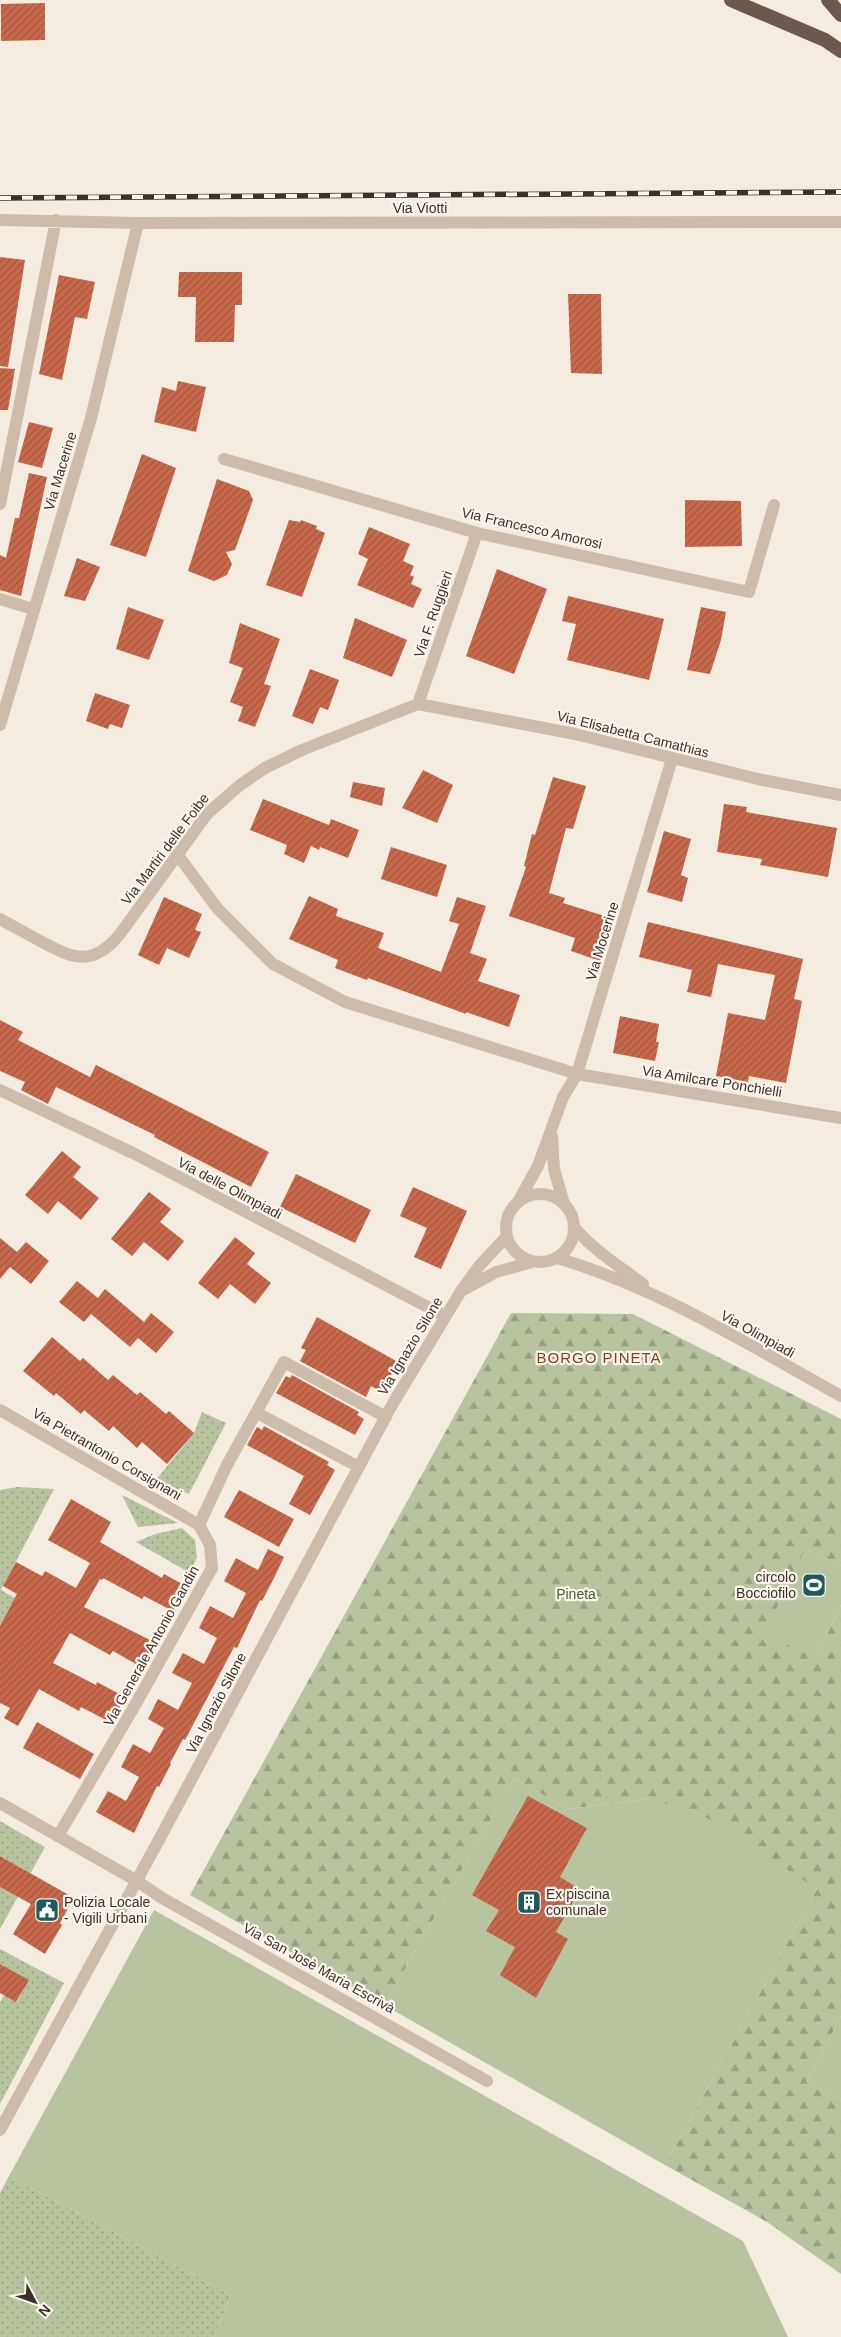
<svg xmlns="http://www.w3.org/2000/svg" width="841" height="2337" font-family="Arial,sans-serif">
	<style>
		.grass { fill: url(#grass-dots) }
		.forest { fill: url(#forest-firs) }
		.green { fill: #b8c4a0 }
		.building { fill: url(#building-hatch) }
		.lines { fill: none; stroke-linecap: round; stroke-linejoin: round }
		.minor { stroke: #cdbbac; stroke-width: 12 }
		.tertiary { stroke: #cdbbac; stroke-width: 12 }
		.trunk { stroke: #6c584f; stroke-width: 14 }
		.rail-casing { stroke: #3b302b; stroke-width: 5.5 }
		.rail { stroke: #fbf5ee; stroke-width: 4; stroke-dasharray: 11; stroke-linecap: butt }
		.labels { text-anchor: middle; stroke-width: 4.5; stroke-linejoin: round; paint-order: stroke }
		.street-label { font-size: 14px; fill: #3b302b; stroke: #fbf5ee }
		.poi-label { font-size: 14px; fill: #3b302b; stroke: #fbf5ee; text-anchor: start }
		.park-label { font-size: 14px; fill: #4a5a2e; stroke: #fbf5ee }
		.neighbourhood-label { font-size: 15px; letter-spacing: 1px; fill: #8c3b22; stroke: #fbf5ee }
	</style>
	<defs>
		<pattern id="grass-dots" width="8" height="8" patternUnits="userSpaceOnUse" patternTransform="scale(1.25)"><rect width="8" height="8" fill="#b8c4a0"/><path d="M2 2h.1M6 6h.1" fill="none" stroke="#97a083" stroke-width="1.8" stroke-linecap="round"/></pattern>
		<pattern id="forest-firs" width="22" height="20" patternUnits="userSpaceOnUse" patternTransform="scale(1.25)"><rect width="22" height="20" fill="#b8c4a0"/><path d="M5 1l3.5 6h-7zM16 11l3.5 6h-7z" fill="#97a083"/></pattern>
		<pattern id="building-hatch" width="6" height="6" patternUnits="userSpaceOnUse" patternTransform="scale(1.25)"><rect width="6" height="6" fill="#c8694b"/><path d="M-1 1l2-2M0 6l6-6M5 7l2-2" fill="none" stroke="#a4573f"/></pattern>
	</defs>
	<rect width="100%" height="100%" fill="#f4ebe1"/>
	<path class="grass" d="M 202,1412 L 226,1423 L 189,1494 L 155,1481 L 194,1433 Z
		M 17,1487 L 54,1489 L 1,1590 L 31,1607 L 9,1609 L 0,1626 L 0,1490 Z
		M 122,1495 L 178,1523 L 138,1527 Z
		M 182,1528 L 195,1540 L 197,1557 L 190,1573 L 136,1542 L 155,1534 Z
		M 0,1821 L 45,1847 L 0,1929 L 0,1887 L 12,1893 L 25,1870 L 0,1856 Z
		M 0,1949 L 64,1983 L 0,2104 L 0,2002 L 4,1995 L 17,2002 L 28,1980 L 0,1964 Z
		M 9,2176 L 231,2295 L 214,2337 L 0,2337 L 0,2193 Z"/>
	<path class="forest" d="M 511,1313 L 633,1314 L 841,1419 L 841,1566 L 805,1549 L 816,1658 L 841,1605 L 841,2016 L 807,2082 L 841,2100 L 841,2274 L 767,2222 L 665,2165 L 817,1889 L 646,1799 L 569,1809 L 514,1779 L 384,2005 L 190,1895 Z"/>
	<path class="green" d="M 805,1549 L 841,1566 L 841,1605 L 816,1658 L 764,1634 Z
		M 514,1779 L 569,1809 L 646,1799 L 695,1810 L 817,1889 L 665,2165 L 384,2005 Z
		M 154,1910 L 743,2241 L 788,2337 L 214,2337 L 231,2295 L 9,2176 Z
		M 841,2016 L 841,2100 L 807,2082 Z"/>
	<path class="building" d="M 45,3 L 45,40 L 1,41 L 1,4 Z
		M 0,257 L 25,260 L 8,367 L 0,366 Z
		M 179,272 L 242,272 L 242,305 L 235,305 L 234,342 L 195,342 L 196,297 L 178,297 Z
		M 59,275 L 95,282 L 87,319 L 75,317 L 62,380 L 39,374 Z
		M 568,294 L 601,294 L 602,374 L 571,373 Z
		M 0,368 L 15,369 L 8,410 L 0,410 Z
		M 178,381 L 206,387 L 196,432 L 154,422 L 162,387 L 176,391 Z
		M 29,422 L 53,428 L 42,468 L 18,462 Z
		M 142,454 L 176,468 L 146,557 L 110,545 Z
		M 29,473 L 47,477 L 21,596 L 0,590 L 0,555 L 6,558 L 15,518 L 19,518 Z
		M 217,479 L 249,491 L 253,500 L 235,550 L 226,552 L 232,564 L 227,575 L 214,581 L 188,571 Z
		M 685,500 L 741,501 L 742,546 L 685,547 Z
		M 289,520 L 300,522 L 301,520 L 317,526 L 316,529 L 325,533 L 302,597 L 266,585 Z
		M 369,527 L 410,544 L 403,561 L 414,566 L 410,575 L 414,577 L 411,584 L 422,589 L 413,608 L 357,585 L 368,559 L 358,554 Z
		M 77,558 L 100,567 L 85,601 L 64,596 Z
		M 497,569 L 547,589 L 514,674 L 466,656 Z
		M 568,596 L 664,619 L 649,680 L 567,660 L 576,624 L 562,621 Z
		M 128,607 L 164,620 L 149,660 L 116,649 Z
		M 701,607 L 726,612 L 721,640 L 710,674 L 687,670 Z
		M 355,618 L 407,640 L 392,677 L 343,658 Z
		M 240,623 L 280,639 L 264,684 L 271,686 L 255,727 L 238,721 L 243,707 L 230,702 L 243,668 L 229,663 Z
		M 310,669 L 339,680 L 328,710 L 320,707 L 313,724 L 292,716 Z
		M 95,693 L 130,705 L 122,728 L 110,724 L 108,729 L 86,721 Z
		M 423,770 L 453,785 L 437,823 L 402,808 Z
		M 553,777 L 586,786 L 573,829 L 566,828 L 549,893 L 565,898 L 563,903 L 614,919 L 600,961 L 571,951 L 575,938 L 509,916 L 526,867 L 524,866 L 532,834 L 535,835 Z
		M 353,782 L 385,788 L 382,806 L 350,797 Z
		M 263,799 L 329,825 L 331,819 L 359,830 L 348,858 L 320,847 L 319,850 L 311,846 L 304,863 L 284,854 L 287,845 L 250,830 Z
		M 724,804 L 747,807 L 746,812 L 837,828 L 828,877 L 760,865 L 762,859 L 717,852 Z
		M 664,831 L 691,839 L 681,875 L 688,878 L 682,902 L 647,892 Z
		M 391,847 L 447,865 L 437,897 L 381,879 Z
		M 309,896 L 338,909 L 336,916 L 384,933 L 378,948 L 441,972 L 459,924 L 449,921 L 457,897 L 486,906 L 470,953 L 487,959 L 478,981 L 520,995 L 509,1027 L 466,1012 L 466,1014 L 368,978 L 367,980 L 335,968 L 338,960 L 289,939 Z
		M 164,897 L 202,914 L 195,930 L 201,932 L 189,958 L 167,948 L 159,965 L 138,955 Z
		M 648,922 L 803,959 L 794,999 L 802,1001 L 786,1083 L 749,1076 L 748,1082 L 716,1076 L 728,1013 L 765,1020 L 775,975 L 718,964 L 711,997 L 687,992 L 692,970 L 639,957 Z
		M 620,1016 L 659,1024 L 656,1042 L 659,1042 L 655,1061 L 613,1053 Z
		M 0,1020 L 23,1032 L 18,1040 L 90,1077 L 96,1065 L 269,1152 L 251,1187 L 154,1137 L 155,1135 L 56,1087 L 48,1104 L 21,1090 L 25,1082 L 0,1071 Z
		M 62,1151 L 81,1167 L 73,1177 L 99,1198 L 81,1220 L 58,1201 L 48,1214 L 25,1195 Z
		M 296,1174 L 371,1210 L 355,1243 L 280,1207 Z
		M 413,1187 L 467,1211 L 441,1269 L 414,1257 L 427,1228 L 400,1216 Z
		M 149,1192 L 171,1209 L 160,1222 L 184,1241 L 168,1261 L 144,1242 L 132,1256 L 111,1239 Z
		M 235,1237 L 255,1253 L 247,1264 L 271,1283 L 255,1304 L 230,1284 L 218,1299 L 198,1283 Z
		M 0,1238 L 17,1252 L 26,1242 L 49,1261 L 31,1284 L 10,1267 L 0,1279 Z
		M 77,1281 L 98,1298 L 105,1289 L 144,1322 L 151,1313 L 174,1332 L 156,1353 L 138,1338 L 130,1347 L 91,1314 L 84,1322 L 59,1302 Z
		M 317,1317 L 398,1362 L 382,1392 L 371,1386 L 366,1397 L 300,1361 L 306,1350 L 301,1348 Z
		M 52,1337 L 80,1361 L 83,1358 L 108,1380 L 113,1375 L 137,1395 L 140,1392 L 166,1414 L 169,1411 L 194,1433 L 167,1464 L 142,1442 L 137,1448 L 113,1426 L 109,1431 L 84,1410 L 81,1414 L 56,1393 L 54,1396 L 23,1371 Z
		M 292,1375 L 359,1412 L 357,1415 L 364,1419 L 355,1435 L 276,1393 L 286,1376 L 290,1378 Z
		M 264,1426 L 329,1462 L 327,1465 L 335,1470 L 310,1515 L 289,1504 L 304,1476 L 247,1445 L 257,1427 L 262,1430 Z
		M 239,1490 L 294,1519 L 279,1547 L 224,1517 Z
		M 71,1499 L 111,1522 L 100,1542 L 162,1578 L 164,1574 L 186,1586 L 173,1611 L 144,1596 L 142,1599 L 103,1578 L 102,1580 L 100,1579 L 84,1607 L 156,1643 L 143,1668 L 113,1651 L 110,1655 L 70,1633 L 53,1663 L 96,1685 L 97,1682 L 125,1697 L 112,1723 L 81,1707 L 79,1711 L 39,1689 L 18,1726 L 4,1718 L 10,1708 L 0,1703 L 0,1626 L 17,1594 L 3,1586 L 16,1562 L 42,1576 L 45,1571 L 76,1588 L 90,1563 L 48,1540 Z
		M 268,1549 L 284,1557 L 274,1578 L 262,1601 L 260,1600 L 237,1648 L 234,1647 L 185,1740 L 183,1739 L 170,1763 L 171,1764 L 159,1787 L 157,1786 L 134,1833 L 96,1812 L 108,1791 L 126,1801 L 139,1777 L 121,1767 L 133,1744 L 150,1753 L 164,1728 L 148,1719 L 158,1699 L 178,1710 L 192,1683 L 172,1673 L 183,1653 L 204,1664 L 217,1638 L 199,1628 L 210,1606 L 233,1618 L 246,1593 L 224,1581 L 236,1558 L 258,1570 Z
		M 37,1722 L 94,1754 L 80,1779 L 23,1748 Z
		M 528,1796 L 587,1828 L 560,1877 L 580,1889 L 556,1932 L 568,1939 L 536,1998 L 500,1975 L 515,1947 L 486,1931 L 499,1910 L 472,1895 Z
		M 0,1856 L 74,1898 L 60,1923 L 62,1925 L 45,1954 L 13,1934 L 31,1904 L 0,1887 Z
		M 0,1964 L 29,1980 L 16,2002 L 0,1993 Z"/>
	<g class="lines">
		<path class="minor" d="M 0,220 L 138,223 L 841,222
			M 224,459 L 477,533 L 749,592 L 774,505
			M 0,504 L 56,220
			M 0,599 L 33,609
			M 418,704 L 575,734 L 762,780 L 841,795
			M 418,704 L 477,533
			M 0,725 L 91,418 L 138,223
			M 177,854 L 217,908 L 273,964 L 345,1002 L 577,1074 L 841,1118
			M 0,919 C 14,927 28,934 42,942 C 74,959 93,967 120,934 L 207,814 L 240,785 L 265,768 L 302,750 L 418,704
			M 552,1136 L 554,1169 L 564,1204
			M 518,1202 L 538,1166 L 563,1097 L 577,1074 L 672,759
			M 0,1410 L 199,1525 L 210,1545 L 212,1568 L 134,1707 L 58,1836
			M 257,1413 L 359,1467
			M 199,1525 L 227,1465 L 284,1362 L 386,1417
			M 137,1881 L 162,1898 L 487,2081"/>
		<path class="tertiary" d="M 0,1090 L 135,1154 L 445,1316
			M506 1228a34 34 0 1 1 68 0a34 34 0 1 1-68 0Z
			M 574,1227 C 593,1250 619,1266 643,1284
			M 557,1258 C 659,1288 749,1345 841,1396
			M 465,1289 L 496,1272 L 532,1262
			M 0,1803 L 137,1881
			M 0,2130 L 160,1838 L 392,1405 L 461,1291 L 480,1265 L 507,1236"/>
		<path class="trunk" d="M 731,0 L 825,40 L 841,51
			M 828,0 L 841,15"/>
		<g class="rail-casing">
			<path id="rail" d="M 0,198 L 841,192"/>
		</g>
		<use href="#rail" class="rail"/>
	</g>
	<defs>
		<g id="stadium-square" transform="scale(1.25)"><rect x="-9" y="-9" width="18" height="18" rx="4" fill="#1f5a5e" stroke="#fbf5ee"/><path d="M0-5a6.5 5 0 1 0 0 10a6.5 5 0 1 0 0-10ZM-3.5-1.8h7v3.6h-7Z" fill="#fff"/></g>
		<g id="building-square" transform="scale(1.25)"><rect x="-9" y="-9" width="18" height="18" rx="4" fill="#1f5a5e" stroke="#fbf5ee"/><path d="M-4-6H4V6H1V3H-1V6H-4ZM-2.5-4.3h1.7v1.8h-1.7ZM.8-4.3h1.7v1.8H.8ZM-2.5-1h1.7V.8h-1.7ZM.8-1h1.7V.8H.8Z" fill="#fff"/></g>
		<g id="civic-square" transform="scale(1.25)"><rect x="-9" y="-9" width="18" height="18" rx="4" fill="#1f5a5e" stroke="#fbf5ee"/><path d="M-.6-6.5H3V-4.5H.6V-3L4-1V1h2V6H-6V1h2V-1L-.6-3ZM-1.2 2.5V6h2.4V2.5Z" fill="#fff"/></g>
	</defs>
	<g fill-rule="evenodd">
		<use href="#stadium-square" x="814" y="1585"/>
		<use href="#building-square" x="529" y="1902"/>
		<use href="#civic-square" x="47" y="1910"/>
	</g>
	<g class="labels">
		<g class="street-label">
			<text x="420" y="213">Via Viotti</text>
			<text transform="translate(60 471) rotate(-73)" y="5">Via Macerine</text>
			<text transform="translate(532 528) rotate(13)" y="5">Via Francesco Amorosi</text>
			<text transform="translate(433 614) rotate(-71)" y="5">Via F. Ruggieri</text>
			<text transform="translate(633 734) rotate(14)" y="5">Via Elisabetta Camathias</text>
			<text transform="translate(165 849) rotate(-53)" y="5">Via Martiri delle Foibe</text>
			<text transform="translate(602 941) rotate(-73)" y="5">Via Mocerine</text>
			<text transform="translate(712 1081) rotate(9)" y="5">Via Amilcare Ponchielli</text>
			<text transform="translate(230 1188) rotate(28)" y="5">Via delle Olimpiadi</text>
			<text transform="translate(758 1334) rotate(29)" y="5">Via Olimpiadi</text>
			<text transform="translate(410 1346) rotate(-59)" y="5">Via Ignazio Silone</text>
			<text transform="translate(107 1454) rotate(30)" y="5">Via Pietrantonio Corsignani</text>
			<text transform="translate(151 1646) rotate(-61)" y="5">Via Generale Antonio Gandin</text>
			<text transform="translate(216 1703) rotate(-62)" y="5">Via Ignazio Silone</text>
			<text transform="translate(319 1968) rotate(29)" y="5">Via San Josè Maria Escrivà</text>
		</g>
		<g class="poi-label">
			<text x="796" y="1582" text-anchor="end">circolo<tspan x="796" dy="16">Bocciofilo</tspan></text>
			<text x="546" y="1899">Ex piscina<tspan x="546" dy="16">comunale</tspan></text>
			<text x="64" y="1907">Polizia Locale<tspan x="64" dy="16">- Vigili Urbani</tspan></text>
		</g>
		<g class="park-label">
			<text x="576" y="1599">Pineta</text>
		</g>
		<g class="neighbourhood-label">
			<text x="599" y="1363">BORGO PINETA</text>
		</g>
	</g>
	<g transform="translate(35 2302) rotate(131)" stroke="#fbf5ee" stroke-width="4" paint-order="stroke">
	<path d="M0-4L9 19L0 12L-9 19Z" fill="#3b302b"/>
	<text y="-8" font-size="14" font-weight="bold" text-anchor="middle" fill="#3b302b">N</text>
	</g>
</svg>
